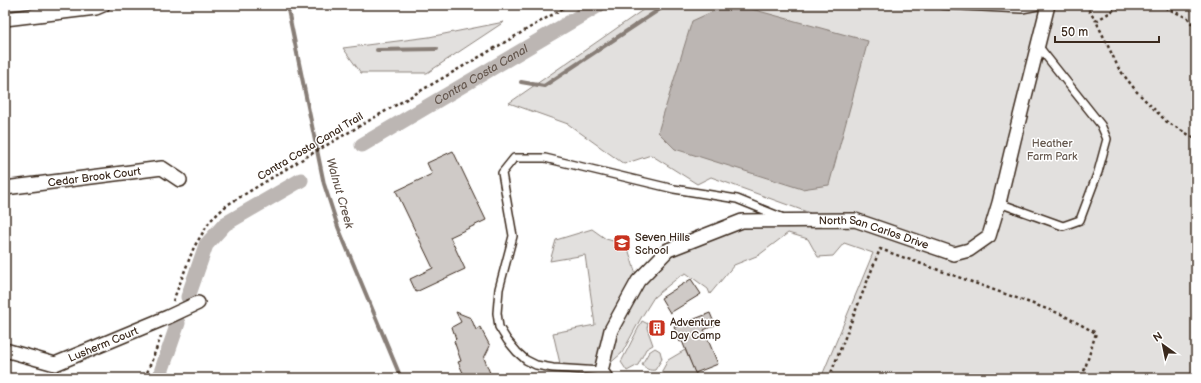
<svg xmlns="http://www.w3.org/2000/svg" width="1201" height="383" font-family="'Balsamiq Sans',sans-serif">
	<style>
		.green { fill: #e2e0de; stroke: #8e857e }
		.water { fill: #bcb6b3; stroke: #887e77 }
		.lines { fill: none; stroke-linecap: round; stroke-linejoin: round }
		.stream { stroke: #887e77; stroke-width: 4 }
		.canal { stroke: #bcb6b3; stroke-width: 15 }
		.building { fill: #cfcac7; stroke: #3b2a1e }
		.lane-casing { stroke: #3b2a1e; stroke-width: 10 }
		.street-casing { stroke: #3b2a1e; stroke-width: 16 }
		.path { stroke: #3b2a1e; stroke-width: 2.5; stroke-dasharray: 3 3; stroke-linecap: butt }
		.lane { stroke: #fff; stroke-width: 7 }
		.street { stroke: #fff; stroke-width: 13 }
		.labels { text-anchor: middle; stroke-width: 3; stroke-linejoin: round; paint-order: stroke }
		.park-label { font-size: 11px; fill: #65584e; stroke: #fff }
		.street-label { font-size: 11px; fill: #3b2a1e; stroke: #fff }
		.poi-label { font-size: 11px; fill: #3b2a1e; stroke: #fff; text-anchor: start }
		.water-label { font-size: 12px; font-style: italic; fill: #685b52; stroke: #fff }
	</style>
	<rect width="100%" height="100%" fill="#fff"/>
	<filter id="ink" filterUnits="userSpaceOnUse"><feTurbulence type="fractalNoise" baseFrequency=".025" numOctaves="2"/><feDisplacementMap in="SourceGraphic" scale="8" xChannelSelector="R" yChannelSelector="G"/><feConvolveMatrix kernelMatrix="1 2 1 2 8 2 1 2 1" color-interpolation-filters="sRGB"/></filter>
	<g filter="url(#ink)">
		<path class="green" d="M 650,5 L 1196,5 L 1196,378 L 821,378 L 873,253 L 844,243 L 833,256 L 818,257 L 808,239 L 788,233 L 759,255 L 734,265 L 710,294 L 708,289 L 686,273 L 680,276 L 654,297 L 641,318 L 622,353 L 601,371 L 561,368 L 553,333 L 595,325 L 585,255 L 550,261 L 556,240 L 592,229 L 606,239 L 627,245 L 638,281 L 668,250 L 742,221 L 812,220 L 810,213 L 711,177 L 697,184 L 651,155 L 624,164 L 568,124 L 509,103 Z
			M 504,22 L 427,73 L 361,73 L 343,48 L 429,37 Z
			M 642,321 L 648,324 L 647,328 L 653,345 L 646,349 L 638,365 L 627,371 L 621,362 Z
			M 655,348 L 660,351 L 662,359 L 655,370 C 650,371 645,369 642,364 L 649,352 Z
			M 685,350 L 698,378 L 658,378 L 668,360 Z"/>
		<path class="water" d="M 727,5 L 737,5 L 868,41 L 829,185 L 802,189 L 675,149 L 658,132 L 692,21 Z"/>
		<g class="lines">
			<path class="stream" d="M 287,5 L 324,184 L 338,227 L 401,378
				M 377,50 L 437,49
				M 521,82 L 544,86 L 666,5"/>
			<g class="canal">
				<path id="s1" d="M 362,145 L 599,5"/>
				<path d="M 188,297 L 206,245 L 225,224 L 301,180"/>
				<path d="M 159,378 L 178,323"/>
			</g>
		</g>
		<path class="building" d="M 453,151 L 486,220 L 450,237 L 465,269 L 416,292 L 410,279 L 433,268 L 396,191 L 432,174 L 427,163 Z
			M 691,279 L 701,294 L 670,313 L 661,298 Z
			M 456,312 L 471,318 L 476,330 L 480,327 L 490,346 L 484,358 L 492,378 L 472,378 L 464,375 L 458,362 L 461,361 L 454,341 L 456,339 L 452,327 L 461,322 Z
			M 710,313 L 715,325 L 704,330 L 718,364 L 695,373 L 682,341 L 680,342 L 674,327 Z"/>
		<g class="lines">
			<g class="lane-casing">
				<path id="lane" d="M 942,5 L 1022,9 L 1043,5
					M 999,203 L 1063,226 L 1080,220 L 1098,172 L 1107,139 L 1101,125 L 1039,47
					M 601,371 L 553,368 L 536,365 L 526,360 L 517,352 L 507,340 L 499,327 L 497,313 L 499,289 L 513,236 L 502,173 L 514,158 L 545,158 L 674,189 L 737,199 L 781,217"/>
			</g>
			<g class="street-casing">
				<g id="street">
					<path d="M 5,19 L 96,8 L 103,5"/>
					<path id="s2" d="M 5,188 L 162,168 L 180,180"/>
					<path id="s3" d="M 5,350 L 55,364 L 168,317 L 198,303"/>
					<path id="s4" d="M 606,378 L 601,371 L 611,330 L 638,281 L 668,250 L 742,221 L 855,220 L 954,254 L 969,250 L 989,236 L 999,203 L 1014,140 L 1048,5"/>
				</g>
			</g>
			<path class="path" d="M 1085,5 L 1096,21
				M 1125,5 L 1114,10 L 1096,21 L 1119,69 L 1137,92 L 1167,122 L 1196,139
				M 1160,5 L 1188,18 L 1196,30
				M 173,301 L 194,247 L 210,221 L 227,205 L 301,160 L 569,5
				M 145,378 L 162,334
				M 829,378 L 880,249 L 1061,314 L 1096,333 L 1082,378"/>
			<use href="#lane" class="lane"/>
			<use href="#street" class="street"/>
		</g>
	</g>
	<defs>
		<g id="school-square" transform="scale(0.9)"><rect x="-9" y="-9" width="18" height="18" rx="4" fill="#c8321e" stroke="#fff"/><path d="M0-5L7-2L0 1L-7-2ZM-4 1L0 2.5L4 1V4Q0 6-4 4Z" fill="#fff"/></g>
		<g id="building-square" transform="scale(0.9)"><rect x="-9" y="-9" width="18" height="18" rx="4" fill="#c8321e" stroke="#fff"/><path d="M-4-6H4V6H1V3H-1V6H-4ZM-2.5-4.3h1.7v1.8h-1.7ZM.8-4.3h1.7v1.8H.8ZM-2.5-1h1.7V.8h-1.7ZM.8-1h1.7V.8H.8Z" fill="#fff"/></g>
	</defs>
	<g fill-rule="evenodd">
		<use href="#school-square" x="622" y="243"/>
		<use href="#building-square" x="657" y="328"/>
	</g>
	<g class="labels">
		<g class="park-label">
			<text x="1052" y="147">Heather<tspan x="1052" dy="13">Farm Park</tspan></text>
		</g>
		<g class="street-label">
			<text transform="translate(310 146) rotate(-31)" y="4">Contra Costa Canal Trail</text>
			<text dy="4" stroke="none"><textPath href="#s2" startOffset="90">Cedar Brook Court</textPath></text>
			<text dy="4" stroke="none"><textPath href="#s4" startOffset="363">North San Carlos Drive</textPath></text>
			<text dy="4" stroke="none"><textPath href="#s3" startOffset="104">Lusherm Court</textPath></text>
		</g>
		<g class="poi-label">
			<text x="635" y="241">Seven Hills<tspan x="635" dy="13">School</tspan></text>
			<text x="670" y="326">Adventure<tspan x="670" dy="13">Day Camp</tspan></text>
		</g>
		<g class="water-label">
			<text dy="4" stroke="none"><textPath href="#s1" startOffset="138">Contra Costa Canal</textPath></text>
			<text transform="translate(340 193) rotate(74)" y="4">Walnut Creek</text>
		</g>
	</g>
	<rect width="1201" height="383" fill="none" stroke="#fff" stroke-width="20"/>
	<rect x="10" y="10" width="1181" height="363" fill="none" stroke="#3b2a1e" stroke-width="1.5" filter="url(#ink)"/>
	<g transform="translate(1163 345) rotate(327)" stroke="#ffffff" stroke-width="3" paint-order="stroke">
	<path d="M0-3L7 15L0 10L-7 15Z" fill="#3b2a1e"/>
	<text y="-6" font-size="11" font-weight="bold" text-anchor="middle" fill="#3b2a1e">N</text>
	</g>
	<path d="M1055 36v6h104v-6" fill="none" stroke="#3b2a1e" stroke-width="2"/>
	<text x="1061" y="36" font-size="12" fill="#3b2a1e" stroke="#ffffff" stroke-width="3" paint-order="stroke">50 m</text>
</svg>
